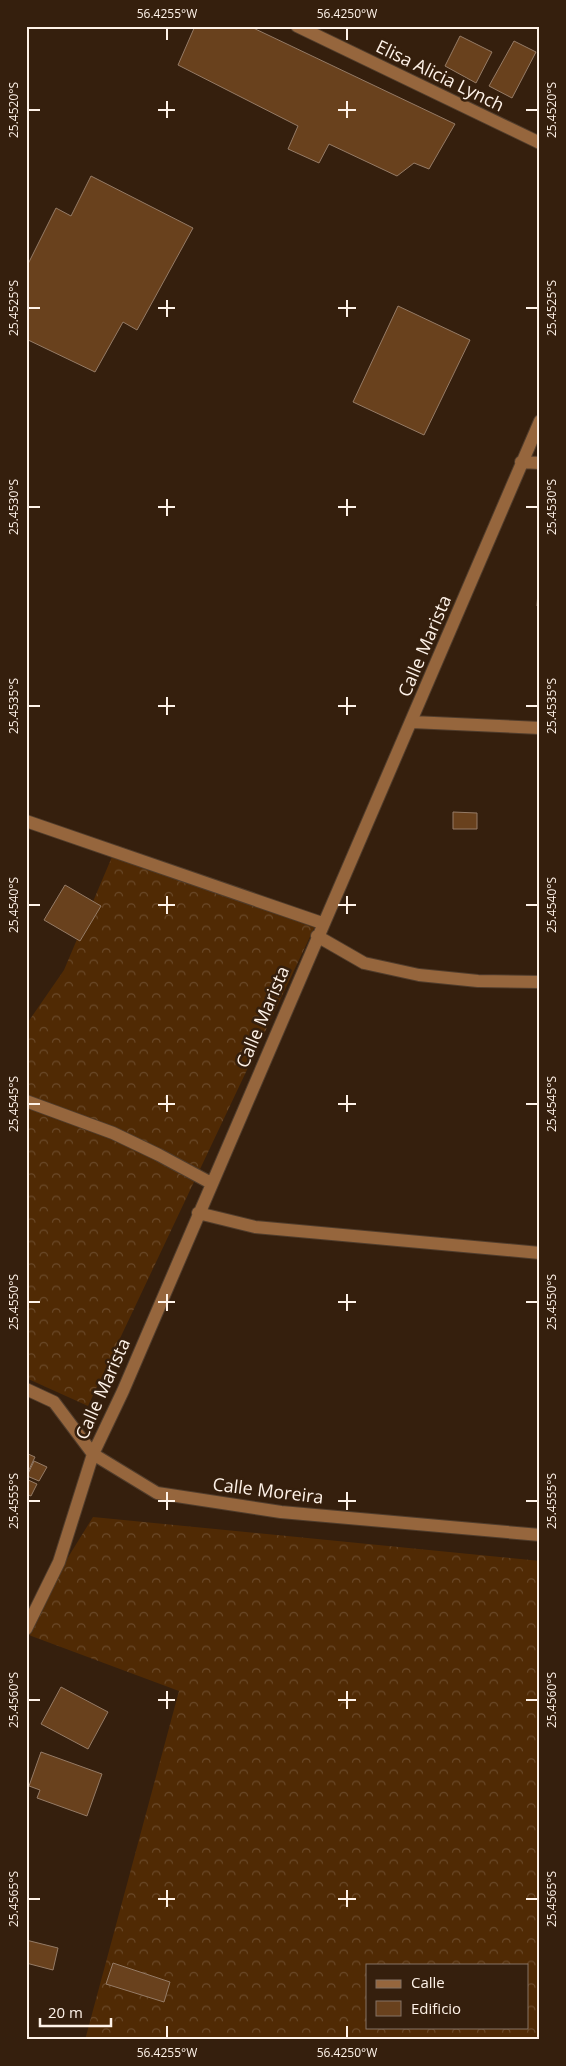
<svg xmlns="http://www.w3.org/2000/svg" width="566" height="2066" font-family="'Open Sans',sans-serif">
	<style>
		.forest { fill: url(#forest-crowns); fill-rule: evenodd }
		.building { fill: #69411d; stroke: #957b66 }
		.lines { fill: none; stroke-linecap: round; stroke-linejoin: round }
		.minor-casing { stroke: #513d2c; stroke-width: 14 }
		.minor { stroke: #96663d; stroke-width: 12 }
		.ticks { fill: none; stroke: #fef2e8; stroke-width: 2 }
		.labels { text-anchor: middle; stroke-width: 5; stroke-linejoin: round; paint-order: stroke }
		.street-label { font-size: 18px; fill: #fef2e8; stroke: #351f0d }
		.neatline { fill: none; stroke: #fef2e8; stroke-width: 2 }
		.ticks-label { font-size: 12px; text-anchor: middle; fill: #fef2e8 }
	</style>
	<defs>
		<pattern id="forest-crowns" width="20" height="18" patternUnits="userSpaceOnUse" patternTransform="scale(1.25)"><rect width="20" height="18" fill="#502a04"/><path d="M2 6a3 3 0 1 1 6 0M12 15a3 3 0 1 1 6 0" fill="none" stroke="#6a4929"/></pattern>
	</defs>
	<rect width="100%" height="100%" fill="#351f0d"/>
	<path class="forest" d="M 117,845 L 316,924 L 88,1406 L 26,1378 L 26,1025 L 64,970 Z
		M 93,1517 L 540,1561 L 540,2040 L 85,2040 L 179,1691 L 26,1634 L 26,1625 ZM 367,1965 L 527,1965 L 527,2027 L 367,2027 Z"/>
	<path class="building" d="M 195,26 L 249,26 L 455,124 L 429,169 L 414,163 L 397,176 L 329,144 L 319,163 L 288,149 L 298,126 L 178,65 Z
		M 460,36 L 492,52 L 476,83 L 445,66 Z
		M 514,41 L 536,52 L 512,98 L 489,86 Z
		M 91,176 L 193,228 L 137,330 L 123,322 L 95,372 L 26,339 L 26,268 L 56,208 L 71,216 Z
		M 398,306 L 470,340 L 424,435 L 353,402 Z
		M 540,562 L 540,606 L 537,606 Z
		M 453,812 L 477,813 L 477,829 L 453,829 Z
		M 65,885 L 101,906 L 80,941 L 44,920 Z
		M 26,1453 L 35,1457 L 26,1476 Z
		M 34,1461 L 47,1467 L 39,1481 L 27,1476 Z
		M 26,1479 L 37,1484 L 31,1496 L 26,1494 Z
		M 61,1687 L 108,1712 L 88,1749 L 41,1724 Z
		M 41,1752 L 102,1774 L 87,1816 L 37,1798 L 40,1790 L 29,1786 Z
		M 26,1940 L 58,1948 L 53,1970 L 26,1963 Z
		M 113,1963 L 170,1982 L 164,2002 L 106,1984 Z"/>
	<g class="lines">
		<g class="minor-casing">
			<path id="minor" d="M 297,26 L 540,143
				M 521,462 L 540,463
				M 412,722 L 540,728
				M 26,821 L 322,923
				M 317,936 L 364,963 L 419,975 L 478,981 L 540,982
				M 26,1101 L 113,1133 L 159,1155 L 211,1183
				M 198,1213 L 255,1227 L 540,1253
				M 26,1389 L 54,1402 L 93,1454 L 157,1493 L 281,1512 L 540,1535
				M 26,1629 L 59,1562 L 93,1454 L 123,1391 L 540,421"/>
		</g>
		<use href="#minor" class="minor"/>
	</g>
	<path class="ticks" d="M 167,28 L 167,40M 347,28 L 347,40M 167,101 L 167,118M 347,101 L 347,118M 28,110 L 40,110M 158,110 L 175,110M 338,110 L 356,110M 526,110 L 538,110M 167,300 L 167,317M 347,300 L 347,317M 28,308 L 40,308M 158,308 L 175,308M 338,308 L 356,308M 526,308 L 538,308M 167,499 L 167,516M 347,499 L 347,516M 28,507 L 40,507M 158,507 L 175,507M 338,507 L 356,507M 526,507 L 538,507M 167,697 L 167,715M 347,697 L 347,715M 28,706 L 40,706M 158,706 L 175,706M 338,706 L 356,706M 526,706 L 538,706M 167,896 L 167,914M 347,896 L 347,914M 28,905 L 40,905M 158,905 L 175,905M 338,905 L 356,905M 526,905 L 538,905M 167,1095 L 167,1112M 347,1095 L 347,1112M 28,1104 L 40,1104M 158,1104 L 175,1104M 338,1104 L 356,1104M 526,1104 L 538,1104M 167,1294 L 167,1311M 347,1294 L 347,1311M 28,1302 L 40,1302M 158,1302 L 175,1302M 338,1302 L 356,1302M 526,1302 L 538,1302M 167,1492 L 167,1510M 347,1492 L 347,1510M 28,1501 L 40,1501M 158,1501 L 175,1501M 338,1501 L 356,1501M 526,1501 L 538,1501M 167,1691 L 167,1709M 347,1691 L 347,1709M 28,1700 L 40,1700M 158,1700 L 175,1700M 338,1700 L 356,1700M 526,1700 L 538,1700M 167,1890 L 167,1907M 347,1890 L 347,1907M 28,1899 L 40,1899M 158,1899 L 175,1899M 338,1899 L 356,1899M 526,1899 L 538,1899M 167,2026 L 167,2038M 347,2026 L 347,2038"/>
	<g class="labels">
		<g class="street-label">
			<text transform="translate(440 76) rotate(26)" y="6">Elisa Alicia Lynch</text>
			<text transform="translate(425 646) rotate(-67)" y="6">Calle Marista</text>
			<text transform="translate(263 1017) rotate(-67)" y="6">Calle Marista</text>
			<text transform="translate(103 1389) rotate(-66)" y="6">Calle Marista</text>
			<text transform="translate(268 1491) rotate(7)" y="6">Calle Moreira</text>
		</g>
	</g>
	<rect width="566" height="2066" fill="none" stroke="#351f0d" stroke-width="55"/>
	<rect x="366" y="1964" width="162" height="65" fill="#351f0d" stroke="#857365"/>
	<rect x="376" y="1980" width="25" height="8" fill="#96663d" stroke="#857365"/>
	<text x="411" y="1988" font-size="15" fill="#fef2e8">Calle</text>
	<rect x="376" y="2001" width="25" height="15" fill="#69411d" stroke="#857365"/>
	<text x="411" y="2014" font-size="15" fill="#fef2e8">Edificio</text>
	<path d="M40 2018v8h71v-8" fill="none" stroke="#fef2e8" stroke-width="2.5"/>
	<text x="48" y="2018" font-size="15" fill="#fef2e8" stroke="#351f0d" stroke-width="4" paint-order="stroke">20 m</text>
	<rect x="28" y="28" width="510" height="2010" class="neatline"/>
	<g class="ticks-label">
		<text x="167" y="18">56.4255°W</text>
		<text x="347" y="18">56.4250°W</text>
		<text transform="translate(14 110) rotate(-90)" y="4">25.4520°S</text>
		<text transform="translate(552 110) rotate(-90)" y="4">25.4520°S</text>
		<text transform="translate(14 308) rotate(-90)" y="4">25.4525°S</text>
		<text transform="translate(552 308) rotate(-90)" y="4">25.4525°S</text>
		<text transform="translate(14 507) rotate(-90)" y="4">25.4530°S</text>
		<text transform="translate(552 507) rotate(-90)" y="4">25.4530°S</text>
		<text transform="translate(14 706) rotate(-90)" y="4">25.4535°S</text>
		<text transform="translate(552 706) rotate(-90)" y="4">25.4535°S</text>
		<text transform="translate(14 905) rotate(-90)" y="4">25.4540°S</text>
		<text transform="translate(552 905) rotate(-90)" y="4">25.4540°S</text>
		<text transform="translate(14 1104) rotate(-90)" y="4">25.4545°S</text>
		<text transform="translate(552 1104) rotate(-90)" y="4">25.4545°S</text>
		<text transform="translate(14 1302) rotate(-90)" y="4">25.4550°S</text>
		<text transform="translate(552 1302) rotate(-90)" y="4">25.4550°S</text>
		<text transform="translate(14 1501) rotate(-90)" y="4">25.4555°S</text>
		<text transform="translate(552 1501) rotate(-90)" y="4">25.4555°S</text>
		<text transform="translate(14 1700) rotate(-90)" y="4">25.4560°S</text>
		<text transform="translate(552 1700) rotate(-90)" y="4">25.4560°S</text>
		<text transform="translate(14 1899) rotate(-90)" y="4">25.4565°S</text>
		<text transform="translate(552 1899) rotate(-90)" y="4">25.4565°S</text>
		<text x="167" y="2057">56.4255°W</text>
		<text x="347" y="2057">56.4250°W</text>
	</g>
</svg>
